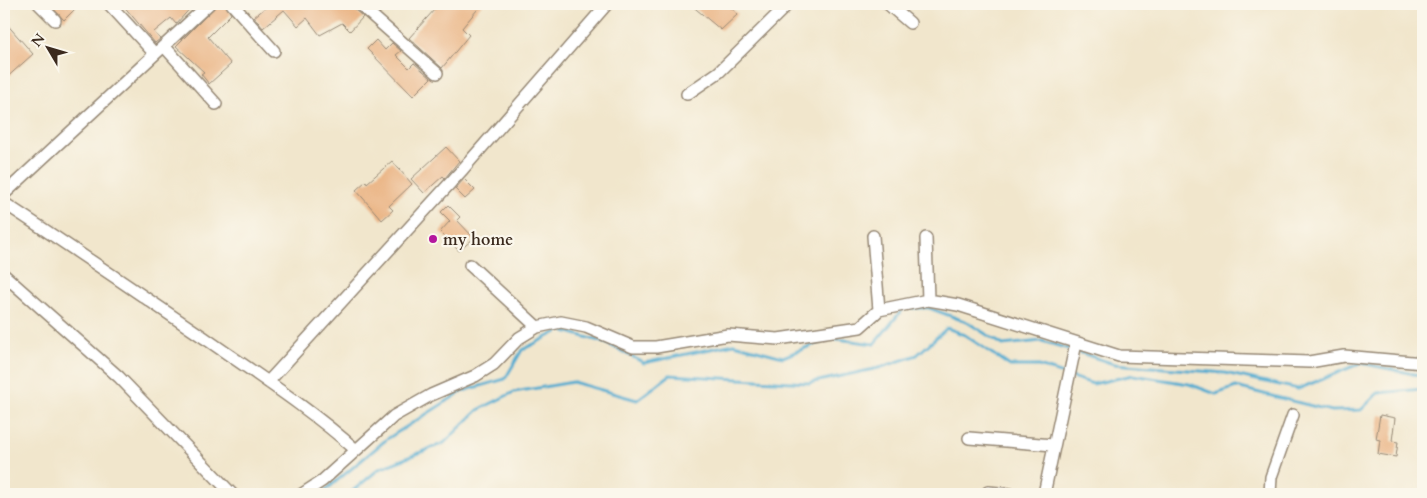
<svg xmlns="http://www.w3.org/2000/svg" width="1427" height="498" font-family="Cardo,serif">
	<style>
		.lines { fill: none; stroke-linecap: round; stroke-linejoin: round }
		.stream { stroke: #53acd0; stroke-width: 3 }
		.building { fill: #ebb789 }
		.minor-casing { stroke: #968875; stroke-width: 14 }
		.minor { stroke: #fff; stroke-width: 11 }
		.poi-dot { fill: #b5179e; stroke: #fbf7ec; stroke-width: 2 }
		.labels { text-anchor: middle; stroke-width: 4.5; stroke-linejoin: round; paint-order: stroke }
		.poi-label { font-size: 16px; font-weight: bold; fill: #3b2a1e; stroke: #fbf7ec; text-anchor: start }
	</style>
	<rect width="100%" height="100%" fill="#fbf7ec"/>
	<filter id="ink" filterUnits="userSpaceOnUse"><feTurbulence type="fractalNoise" baseFrequency=".02" numOctaves="2"/><feDisplacementMap in="SourceGraphic" scale="10" xChannelSelector="R" yChannelSelector="G"/><feConvolveMatrix kernelMatrix="1 2 1 2 8 2 1 2 1" color-interpolation-filters="sRGB"/></filter>
	<filter id="wash" filterUnits="userSpaceOnUse"><feTurbulence type="fractalNoise" baseFrequency=".0096" numOctaves="4" result="noise"/><feDisplacementMap in="SourceGraphic" scale="20" xChannelSelector="R" yChannelSelector="G"/><feGaussianBlur stdDeviation="1.12" result="paint"/><feColorMatrix in="noise" values="0 0 0 0 0 0 0 0 0 0 0 0 0 0 0 0 0 1.4 0 .05"/><feComposite in="paint" operator="in"/></filter>
	<g filter="url(#wash)">
		<rect width="100%" height="100%" fill="#f1e6cc"/>
		<g class="lines">
			<path class="stream" d="M 912,308 L 929,308 L 967,322 L 1003,345 L 1042,341 L 1072,350
				M 1078,352 L 1114,364 L 1225,373 L 1298,389 L 1361,363 L 1423,376
				M 321,494 L 387,439 L 463,391 L 505,379 L 522,350 L 561,330 L 606,343 L 644,363 L 734,344 L 783,357 L 830,338 L 874,344 L 903,309
				M 349,494 L 379,469 L 444,443 L 478,410 L 514,392 L 573,382 L 637,400 L 670,375 L 809,383 L 879,368 L 917,355 L 947,328 L 965,335 L 1010,366 L 1039,366 L 1093,384 L 1133,375 L 1189,384 L 1216,394 L 1236,387 L 1332,411 L 1361,410 L 1378,393 L 1423,389"/>
		</g>
		<g id="blocks">
			<path class="building" d="M 49,4 L 70,4 L 75,9 L 64,20 Z
				M 122,4 L 194,4 L 176,24 L 171,18 L 154,32 L 160,39 L 155,43 Z
				M 218,4 L 225,4 L 231,14 L 208,37 L 231,64 L 209,84 L 201,74 L 204,72 L 176,46 Z
				M 270,4 L 352,4 L 354,9 L 363,17 L 350,31 L 342,23 L 320,35 L 307,18 L 298,26 L 284,10 L 263,28 L 254,17 Z
				M 370,4 L 388,4 L 380,13 Z
				M 429,4 L 482,4 L 462,28 L 469,35 L 442,68 L 409,38 L 435,9 Z
				M 690,4 L 727,4 L 738,14 L 721,30 Z
				M 4,21 L 33,54 L 4,80 Z
				M 376,40 L 385,50 L 392,43 L 401,51 L 396,55 L 409,68 L 414,63 L 431,78 L 413,96 L 367,49 Z
				M 446,147 L 459,161 L 445,178 L 443,176 L 424,193 L 411,179 Z
				M 392,161 L 412,184 L 389,206 L 393,210 L 382,220 L 356,190 L 366,181 L 367,183 Z
				M 464,179 L 475,190 L 465,199 L 455,189 Z
				M 448,205 L 460,217 L 457,220 L 474,238 L 459,251 L 440,232 L 450,221 L 441,212 Z
				M 1380,415 L 1395,418 L 1392,441 L 1398,442 L 1396,457 L 1378,454 L 1380,440 L 1376,439 Z"/>
		</g>
	</g>
	<g filter="url(#ink)">
		<use href="#blocks" fill-opacity="0" stroke="#968875" stroke-width="1"/>
		<g class="lines">
			<g class="minor-casing">
				<path id="minor" d="M 39,4 L 55,20
					M 109,4 L 155,54
					M 232,4 L 274,51
					M 359,4 L 437,73
					M 888,4 L 910,23
					M 164,46 L 216,104
					M 687,94 L 719,72 L 788,4
					M 4,194 L 209,4
					M 4,203 C 73,248 141,295 209,341 C 259,376 310,409 356,450
					M 873,236 L 879,310
					M 926,238 L 928,300
					M 470,265 L 537,327
					M 4,275 L 119,377 L 232,494
					M 268,382 L 463,169 L 607,4
					M 969,438 L 1053,445
					M 988,492 L 1010,494
					M 302,494 L 322,481 L 394,416 L 431,395 L 475,376 L 494,364 L 519,338 L 537,327 L 561,322 L 586,327 L 633,347 L 656,347 L 728,335 L 778,339 L 860,327 L 879,310 L 928,300 L 958,305 L 1119,356 L 1309,362 L 1344,356 L 1423,363
					M 1044,494 L 1076,343
					M 1270,494 L 1271,477 L 1293,415"/>
			</g>
			<use href="#minor" class="minor"/>
		</g>
	</g>
	<circle class="poi-dot" cx="433" cy="239" r="5"/>
	<g class="labels">
		<g class="poi-label">
			<text x="443" y="245">my home</text>
		</g>
	</g>
	<rect width="1427" height="498" fill="none" stroke="#fbf7ec" stroke-width="20"/>
	<g transform="translate(48 48) rotate(308)" stroke="#fbf7ec" stroke-width="4" paint-order="stroke">
	<path d="M0-4L9 19L0 12L-9 19Z" fill="#3b2a1e"/>
	<text y="-8" font-size="14" font-weight="bold" text-anchor="middle" fill="#3b2a1e">N</text>
	</g>
</svg>
